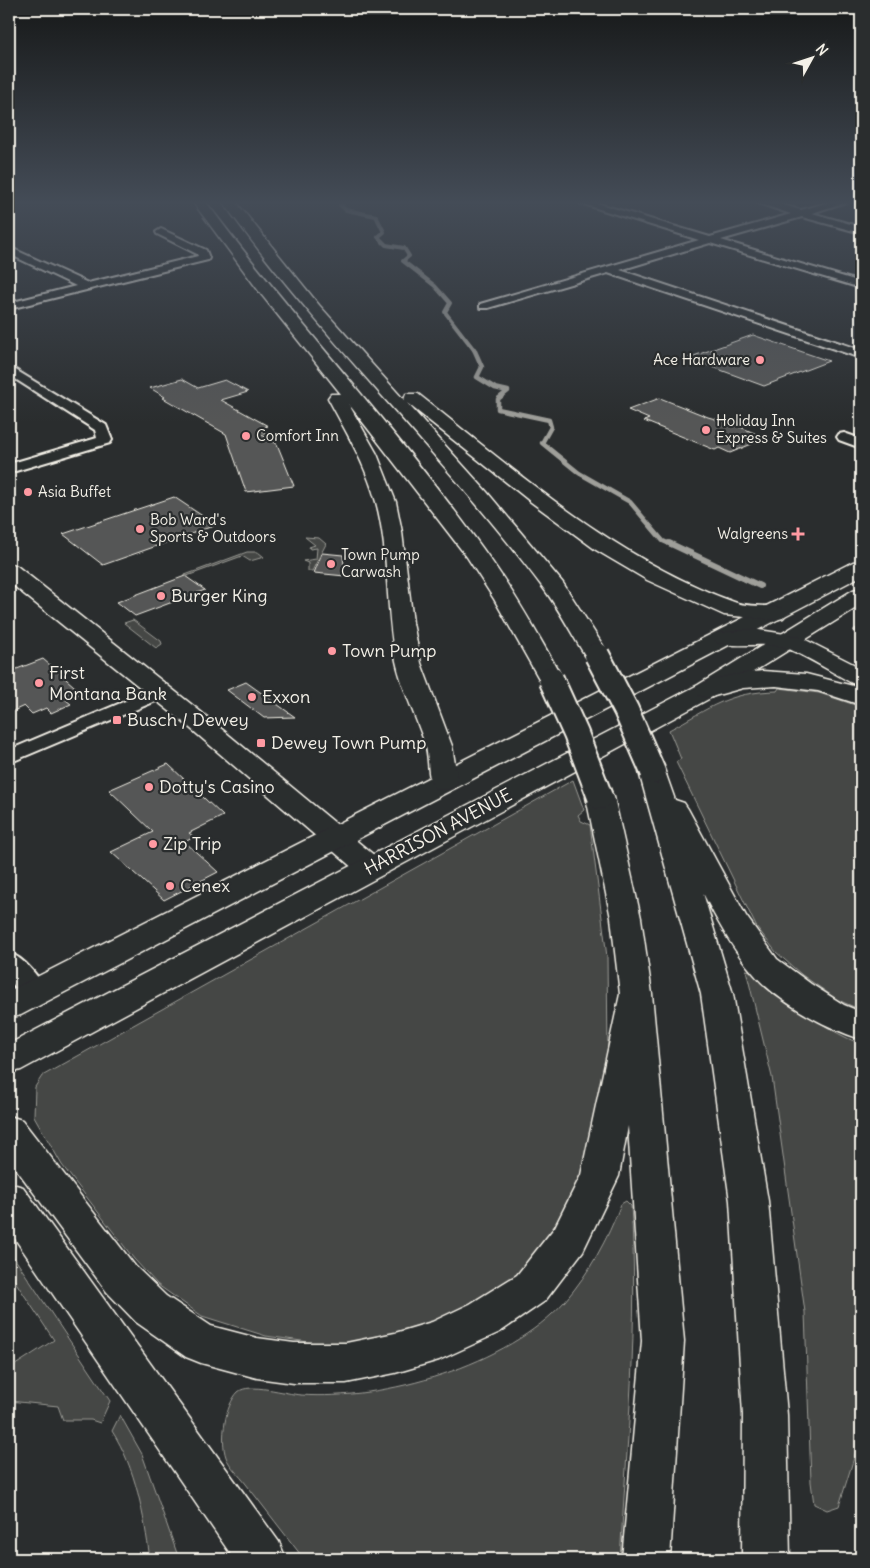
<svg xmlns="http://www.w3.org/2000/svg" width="870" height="1568" font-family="Delius,sans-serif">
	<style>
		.green { fill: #444645; stroke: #9c9c96 }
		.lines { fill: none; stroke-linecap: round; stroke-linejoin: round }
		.stream-far2 { stroke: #9f9f9a; stroke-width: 4 }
		.stream-far1 { stroke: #9f9f9a; stroke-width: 4.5 }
		.stream { stroke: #9f9f9a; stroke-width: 6 }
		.building { fill: #555756; stroke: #f4f1e8 }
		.street-casing { stroke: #f4f1e8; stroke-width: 4 }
		.secondary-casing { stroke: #f4f1e8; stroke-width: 3 }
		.primary-casing { stroke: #f4f1e8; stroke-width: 3 }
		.highway-casing { stroke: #f4f1e8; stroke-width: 3 }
		.street { fill: #2a2d2e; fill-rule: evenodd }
		.secondary { fill: #2a2d2e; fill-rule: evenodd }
		.primary { fill: #2a2d2e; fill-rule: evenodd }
		.highway { fill: #2a2d2e; fill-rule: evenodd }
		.highway-bridge-casing { stroke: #f4f1e8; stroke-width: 28; stroke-linecap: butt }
		.highway-bridge { stroke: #2a2d2e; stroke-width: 24 }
		.poi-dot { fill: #ff9aa2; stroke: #2a2d2e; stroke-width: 2 }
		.labels { text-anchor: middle; stroke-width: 4.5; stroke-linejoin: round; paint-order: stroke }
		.far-poi-label { font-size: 15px; fill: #f4f1e8; stroke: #2a2d2e; text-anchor: start }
		.poi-label { font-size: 18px; fill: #f4f1e8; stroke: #2a2d2e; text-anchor: start }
		.street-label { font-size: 18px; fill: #f4f1e8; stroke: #2a2d2e }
	</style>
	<rect width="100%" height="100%" fill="#2a2d2e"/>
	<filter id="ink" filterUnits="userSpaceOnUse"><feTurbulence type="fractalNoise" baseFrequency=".02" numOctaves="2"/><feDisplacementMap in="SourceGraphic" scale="10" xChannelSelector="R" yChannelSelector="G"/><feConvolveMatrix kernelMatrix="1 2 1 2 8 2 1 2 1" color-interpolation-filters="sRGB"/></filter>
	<g filter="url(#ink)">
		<path class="green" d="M 305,537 L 319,538 L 326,544 L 312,571 L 308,571 L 308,563 L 303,561 L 316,559 L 317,548 L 310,549 L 309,547 L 315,545 Z
			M 247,552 L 258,552 L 264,557 L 250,561 L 242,556 L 187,576 L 185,575 Z
			M 133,620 L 161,641 L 162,644 L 156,648 L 124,623 Z
			M 779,688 L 819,693 L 861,707 L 861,1010 L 838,1000 L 802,975 L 776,952 L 756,926 L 676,762 L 681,759 L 669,730 C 710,708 728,692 777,691 Z
			M 573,780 L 584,810 L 578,815 L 581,821 L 590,825 L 607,957 L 608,1055 L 590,1166 L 570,1215 L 514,1283 L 400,1338 L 330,1345 L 266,1336 L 202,1316 L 158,1285 L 134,1259 L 62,1165 L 34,1116 L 35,1087 L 42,1076 Z
			M 746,970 L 755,972 C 788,1000 820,1028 861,1044 L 861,1435 L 839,1506 L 827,1510 L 814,1504 L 811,1482 L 805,1312 L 772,1077 Z
			M 626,1201 L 631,1206 C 639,1323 627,1442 620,1559 L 304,1559 C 285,1534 265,1509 246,1484 C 240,1476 229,1466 226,1457 C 220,1440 225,1405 238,1392 C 249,1382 286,1394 301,1395 C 384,1401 508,1365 565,1301 C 590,1272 607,1240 621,1204 Z
			M 9,1250 L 110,1401 L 100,1423 L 91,1420 L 63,1420 L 58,1406 L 9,1401 L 9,1369 L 54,1340 L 9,1272 Z
			M 120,1415 L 142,1454 L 179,1559 L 150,1559 C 144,1516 136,1468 112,1431 Z"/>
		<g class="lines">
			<path class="stream-far2" d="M 344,202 L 340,205 L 346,210 L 376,216 L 384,232 L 378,237 L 386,245 L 404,248 L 409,256 L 403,261 L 435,286 L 450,303 L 445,312 L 475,351"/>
			<path class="stream-far1" d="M 474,349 L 482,367 L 477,377 L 495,388 L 508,391 L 498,399 L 498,409 L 549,420 L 551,427 L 542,443 L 579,473 L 630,502 L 663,541 L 672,545"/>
			<path class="stream" d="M 669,543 L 760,586
				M 856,631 L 861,634"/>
		</g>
		<path class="building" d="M 753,335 L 829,361 L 764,386 L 688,358 Z
			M 182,379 L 198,388 L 225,380 L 248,392 L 221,400 L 268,426 L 262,428 L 265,429 L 262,431 L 267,433 L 262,435 L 277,444 L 294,486 L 246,492 L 226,434 L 163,398 L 165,397 L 150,388 Z
			M 660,398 L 708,417 L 733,424 L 766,438 L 730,453 L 719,448 L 715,450 L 644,421 L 649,419 L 628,410 Z
			M 174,497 L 216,525 L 103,565 L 63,534 Z
			M 322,553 L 343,555 L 345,576 L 314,573 Z
			M 185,576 L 205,590 L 135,616 L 117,602 Z
			M 43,659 L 82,693 L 66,700 L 71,704 L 51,713 L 46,708 L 32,714 L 24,706 L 9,713 L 9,672 Z
			M 246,682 L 295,717 L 264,718 L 227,690 Z
			M 168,764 L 223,816 L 189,833 L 194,837 L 185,842 L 218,872 L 164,900 L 111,852 L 153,832 L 109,790 Z"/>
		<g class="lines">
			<g class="street-casing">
				<path id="street" d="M 577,202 L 593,202 L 710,237 L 791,214 L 755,202 L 772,202 L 801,210 L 830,202 L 846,202 L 812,213 L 861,227 L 861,233 L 802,217 L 721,240 L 861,282 L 861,288 L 710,243 L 620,270 L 861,350 L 861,358 L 608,273 L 488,308 L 480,308 L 480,304 L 699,240 Z
					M 161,229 L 206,250 L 209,258 L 208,260 L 9,309 L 9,303 L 76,286 L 9,254 L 9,247 L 88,283 L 198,256 L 197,254 L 157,234 L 156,232 Z
					M 9,366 L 106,425 L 112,440 L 110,443 L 9,473 L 9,464 L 97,438 L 95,430 L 9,375 Z
					M 844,433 L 861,439 L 861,448 L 839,440 L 837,437 L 839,434 Z
					M 161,686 L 168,688 L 171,692 L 168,696 L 9,763 L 9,750 Z
					M 9,953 C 25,958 40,979 48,993 L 44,1000 C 26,1005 19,992 9,979 Z"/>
			</g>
			<g class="secondary-casing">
				<path id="secondary" d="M 9,564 L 17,566 L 201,712 L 381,861 L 386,868 L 381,875 L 371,878 L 361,875 L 183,722 L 9,582 Z"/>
			</g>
			<g class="primary-casing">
				<path id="primary" d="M 861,561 L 861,576 L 21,1015 L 9,1018 L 9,991 L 853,562 Z
					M 861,588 L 861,605 L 716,695 L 21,1070 L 9,1073 L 9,1044 L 698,685 L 853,590 Z"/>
			</g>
			<g class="highway-casing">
				<path id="highway" d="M 193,202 L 206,202 C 298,325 404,437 493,563 C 519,600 541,640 563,679 L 560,684 L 551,686 L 542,684 L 494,599 L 467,557 L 348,403 L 377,454 L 396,502 L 402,532 L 413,623 L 421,663 L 452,746 L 458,782 L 454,788 L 444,790 L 434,788 C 426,775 430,758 425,744 C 416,716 402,689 396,661 C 385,609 390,553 376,502 C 366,465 346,432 328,398 L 331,394 L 341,394 L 261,294 Z
					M 223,202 L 236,202 L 319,305 L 404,400 L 406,394 L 418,394 C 517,472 615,559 734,602 C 749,608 768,604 783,608 L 787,613 L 783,618 L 775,620 L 724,615 L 647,580 L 596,550 L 531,502 L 407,403 L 487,492 L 563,583 L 609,655 L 606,660 L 597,662 L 588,660 C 573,637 561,612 544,589 C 444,455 321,339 223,202 Z
					M 753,629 L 798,636 L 861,668 L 861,685 L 852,683 C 835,674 800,652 783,647 C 761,642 738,648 717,643 L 713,638 L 717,633 Z
					M 762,671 L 806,674 L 857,687 L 861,688 L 861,705 L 818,691 L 776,686 L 743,688 L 707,698 L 698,695 L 694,690 C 703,677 746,673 762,671 Z
					M 653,764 L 663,766 L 675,800 L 684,803 L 688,809 L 746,916 L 777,959 L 811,984 L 844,1005 L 861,1012 L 861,1039 C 828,1029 776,1001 754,974 C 733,950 717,921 703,893 L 733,994 L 768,1201 L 787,1415 L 790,1559 L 742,1559 L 743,1415 L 730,1201 L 701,994 L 639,772 L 643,766 Z
					M 600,788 L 610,791 L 614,797 L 641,918 L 652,994 L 684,1341 L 670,1559 L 622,1559 L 642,1341 L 628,1126 L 619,1176 L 583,1251 L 545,1301 L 500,1332 L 439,1360 L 395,1373 L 346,1383 L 294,1383 L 257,1378 L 201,1363 L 186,1357 L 136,1322 L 107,1292 L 9,1159 L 9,1116 L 22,1120 L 135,1266 L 166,1296 L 211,1326 L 257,1338 L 294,1343 L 346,1343 L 395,1333 L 432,1322 L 470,1304 L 517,1275 L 555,1227 L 581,1175 L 620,994 L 611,918 L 586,797 L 590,791 Z
					M 9,1183 L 23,1187 L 279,1542 L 286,1559 L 234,1559 L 9,1230 Z"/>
			</g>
			<use href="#street" class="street"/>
			<use href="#secondary" class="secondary"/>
			<use href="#primary" class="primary"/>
			<use href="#highway" class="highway"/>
			<g class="highway-bridge-casing">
				<path id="highway-bridge" d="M 597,655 L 626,710 L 653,772
					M 551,679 L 576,734 L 600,797"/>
			</g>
			<use href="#highway-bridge" class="highway-bridge"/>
		</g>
	</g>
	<linearGradient id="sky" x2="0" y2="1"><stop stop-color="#171919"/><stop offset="0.48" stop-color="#444c57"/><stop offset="1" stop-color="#444c57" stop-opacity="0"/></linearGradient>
	<rect width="870" height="422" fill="url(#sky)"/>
	<g class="poi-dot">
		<circle cx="760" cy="360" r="5"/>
		<circle cx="706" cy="430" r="5"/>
		<circle cx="246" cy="436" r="5"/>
		<circle cx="28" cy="492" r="5"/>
		<circle cx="140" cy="529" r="5"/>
		<path d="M795.5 526.5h5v5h5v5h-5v5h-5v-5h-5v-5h5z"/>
		<circle cx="331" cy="564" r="5"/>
		<circle cx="161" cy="596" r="5"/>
		<circle cx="332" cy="651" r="5"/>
		<circle cx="39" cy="683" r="5"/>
		<circle cx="252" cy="697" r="5"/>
		<rect x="112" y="715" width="10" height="10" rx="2.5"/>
		<rect x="256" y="738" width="10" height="10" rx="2.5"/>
		<circle cx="149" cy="787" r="5"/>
		<circle cx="153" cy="844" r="5"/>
		<circle cx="170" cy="886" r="5"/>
	</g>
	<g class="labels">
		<g class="far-poi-label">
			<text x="750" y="365" text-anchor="end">Ace Hardware</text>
			<text x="716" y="426">Holiday Inn<tspan x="716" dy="17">Express &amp; Suites</tspan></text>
			<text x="256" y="441">Comfort Inn</text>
			<text x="38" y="497">Asia Buffet</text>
			<text x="150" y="525">Bob Ward's<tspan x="150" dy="17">Sports &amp; Outdoors</tspan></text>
			<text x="788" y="539" text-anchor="end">Walgreens</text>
			<text x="341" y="560">Town Pump<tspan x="341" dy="17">Carwash</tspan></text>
		</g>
		<g class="poi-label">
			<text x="171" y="602">Burger King</text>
			<text x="342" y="657">Town Pump</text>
			<text x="49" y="679">First<tspan x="49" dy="21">Montana Bank</tspan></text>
			<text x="262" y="703">Exxon</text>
			<text x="127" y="726">Busch / Dewey</text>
			<text x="271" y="749">Dewey Town Pump</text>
			<text x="159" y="793">Dotty's Casino</text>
			<text x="163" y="850">Zip Trip</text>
			<text x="180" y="892">Cenex</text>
		</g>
		<g class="street-label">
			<text transform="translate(438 832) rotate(-28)" y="6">HARRISON AVENUE</text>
		</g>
	</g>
	<rect width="870" height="1568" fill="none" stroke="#2a2d2e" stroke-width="30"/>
	<rect x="15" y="15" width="840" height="1538" fill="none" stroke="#f4f1e8" stroke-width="2" filter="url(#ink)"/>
	<g transform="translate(812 58) rotate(50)" stroke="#2a2d2e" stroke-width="4" paint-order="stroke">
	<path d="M0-4L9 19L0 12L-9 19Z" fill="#f4f1e8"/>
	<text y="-8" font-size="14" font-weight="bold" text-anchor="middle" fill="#f4f1e8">N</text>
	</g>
</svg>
